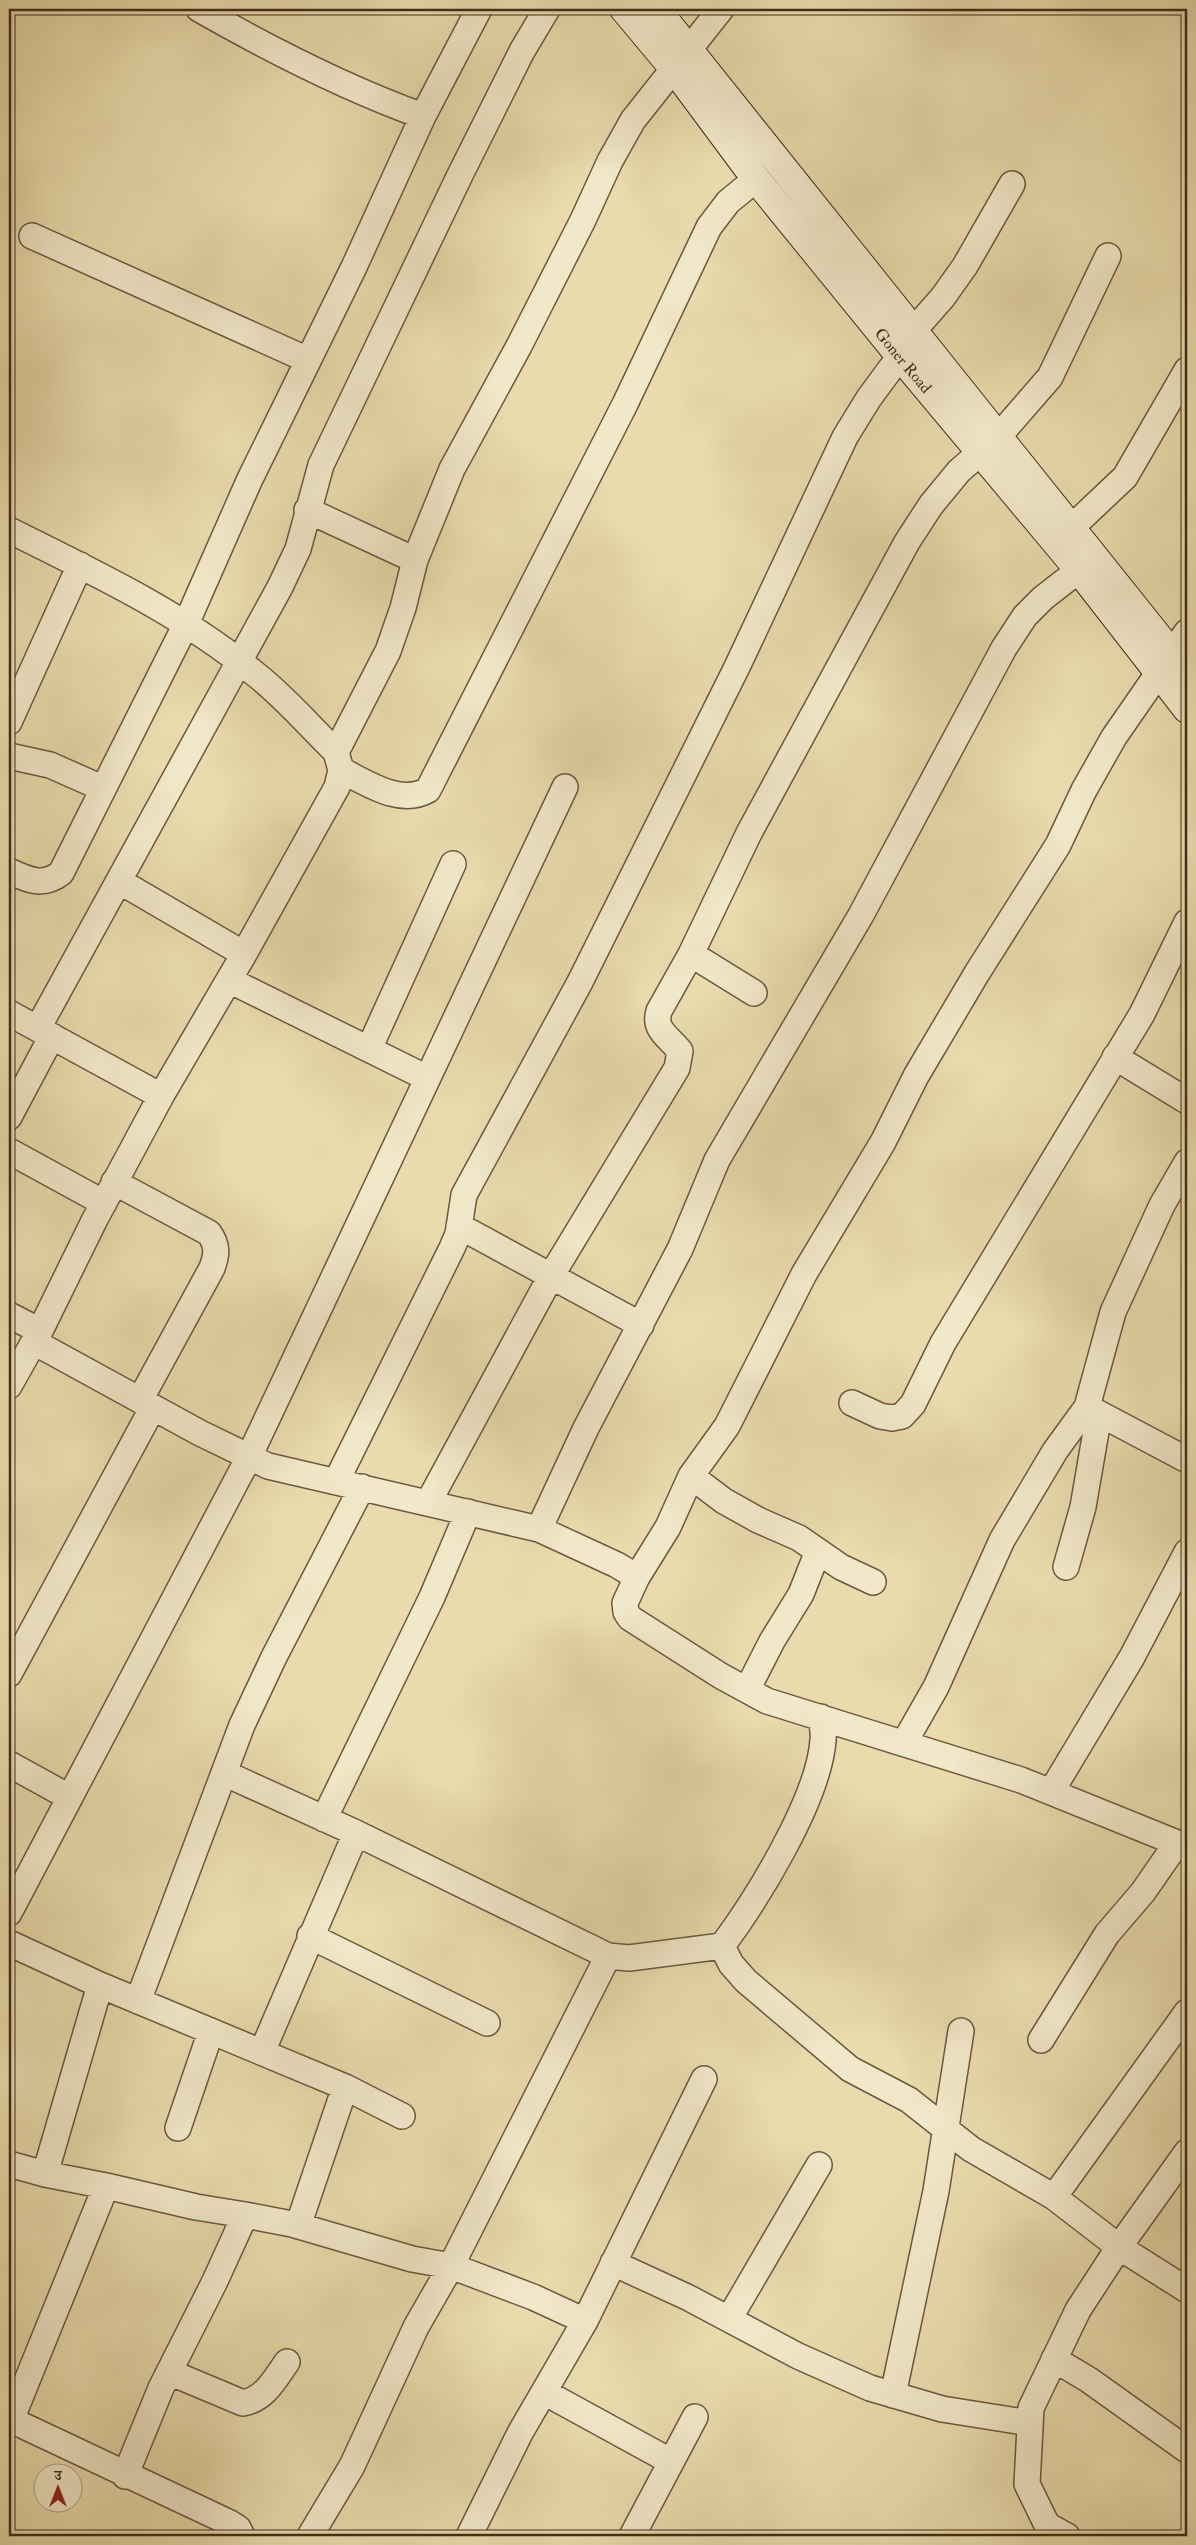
<svg xmlns="http://www.w3.org/2000/svg" width="1196" height="2545" font-family="'IM FELL Double Pica','Noto Serif Devanagari',serif">
	<style>
		.lines { fill: none; stroke-linecap: round; stroke-linejoin: round }
		.street-casing { stroke: #6c5841; stroke-width: 28 }
		.secondary-casing { stroke: #422d1d; stroke-width: 30 }
		.street { stroke: #f1e8c9; stroke-width: 25 }
		.secondary { stroke: #f1e8c9; stroke-width: 28 }
		.labels { text-anchor: middle; stroke-width: 4; stroke-linejoin: round; paint-order: stroke }
		.street-label { font-size: 16px; fill: #422d1d; stroke: #f1e8c9 }
	</style>
	<rect width="100%" height="100%" fill="#e9dbac"/>
	<filter id="stains"><feTurbulence type="fractalNoise" baseFrequency=".004" numOctaves="4"/><feColorMatrix values="0 0 0 0 .2 0 0 0 0 .09 0 0 0 0 .02 0 0 0 .5 -.17"/></filter>
	<radialGradient id="worn" r=".72"><stop offset=".6" stop-color="#630" stop-opacity="0"/><stop offset="1" stop-color="#630" stop-opacity=".3"/></radialGradient>
	<g class="lines">
		<g class="street-casing">
			<path id="street" d="M 199,9 C 271,50 345,88 423,116
				M 32,236 L 308,360
				M 914,330 L 943,297 L 965,266 L 1012,184
				M 307,510 L 415,560
				M 1071,528 L 1125,477 L 1187,370
				M 9,530 C 93,572 181,613 254,673 C 284,696 309,726 336,752 L 341,770 L 337,787 L 244,954 L 161,1096 L 94,1221 L 40,1331 L 9,1386
				M 1172,653 L 1187,632
				M 1159,672 L 1114,737 L 1084,790 L 1058,845 L 977,973 L 916,1076 L 883,1142 L 804,1274 L 727,1426 L 691,1476 L 668,1527 L 637,1577 L 625,1603 L 626,1612 L 630,1618 L 721,1676 L 767,1701 L 1021,1780 L 1187,1847
				M 9,722 L 80,565
				M 336,752 L 388,651 L 403,608 L 415,560 L 452,469 L 519,346 L 583,220 L 610,161 L 633,120 L 721,9
				M 9,756 L 50,765 L 102,788
				M 341,770 C 367,783 400,806 428,790 L 625,404 L 709,227 L 728,202 L 756,179
				M 9,871 C 28,880 43,887 61,873 L 186,624 L 249,481 L 354,267 L 423,116 L 479,9
				M 119,881 L 244,954
				M 691,954 L 754,993
				M 229,980 L 427,1078
				M 9,1013 L 161,1096
				M 38,1028 L 280,587 L 298,549 L 321,465 L 460,175 L 522,51 L 547,9
				M 369,1049 L 453,864
				M 1115,1057 L 1187,1101
				M 9,1117 L 52,1036
				M 9,1151 L 104,1203
				M 114,1182 L 209,1233 C 218,1246 217,1254 212,1268 L 140,1400
				M 459,1226 L 641,1325
				M 9,1315 L 40,1331
				M 34,1342 L 200,1433 L 268,1466 L 539,1529 L 617,1565 L 637,1577
				M 852,1403 L 880,1416 L 892,1418 L 902,1416 L 913,1404 L 943,1343 L 1142,1014 L 1187,922
				M 1087,1407 L 1187,1460
				M 691,1476 L 724,1501 L 758,1520 L 799,1538 L 841,1567 L 873,1582
				M 336,1482 L 452,1248 L 458,1234 L 464,1195 L 580,982 L 737,667 L 845,437 L 869,398 L 900,356
				M 428,1503 L 551,1276 L 677,1068 L 680,1051 C 669,1037 653,1030 659,1011 L 691,954 L 749,833 L 907,542 L 931,505 L 959,471 L 997,438 L 1050,377 L 1108,256
				M 539,1529 L 586,1428 L 680,1249 L 717,1160 L 861,915 L 1004,648 L 1025,616 L 1043,598 L 1079,570
				M 1066,1567 L 1083,1507 L 1099,1414
				M 9,1674 L 153,1407
				M 747,1690 L 772,1641 L 801,1594 L 818,1551
				M 821,1717 C 822,1725 824,1733 823,1740 C 819,1799 757,1899 722,1946 L 731,1964 L 746,1981 L 850,2069 L 909,2100 L 971,2149 L 1054,2197 L 1119,2247 L 1187,2290
				M 904,1743 L 936,1687 L 1002,1540 L 1055,1451 L 1087,1407 L 1113,1312 L 1162,1205 L 1187,1162
				M 9,1764 L 69,1797
				M 224,1773 L 356,1833 L 608,1956 L 629,1958 L 722,1946
				M 1051,1792 L 1132,1657 L 1187,1552
				M 324,1819 L 432,1597 L 468,1512
				M 9,1913 L 249,1457 L 565,787
				M 310,1936 L 487,2023
				M 9,1943 L 100,1985 L 45,2174 L 106,2186 L 11,2420
				M 100,1985 L 345,2087 L 402,2116
				M 138,2001 L 242,1725 L 274,1657 L 362,1487
				M 1041,2040 L 1107,1934 L 1143,1892 L 1177,1843
				M 262,2052 L 356,1833
				M 178,2128 L 211,2031
				M 9,2164 L 45,2174
				M 106,2186 L 196,2207 L 245,2215
				M 1054,2197 L 1187,2012
				M 298,2226 L 345,2087
				M 613,2263 L 687,2297 L 798,2356 L 870,2388 L 942,2409 L 1030,2423
				M 729,2319 L 819,2165
				M 1054,2359 L 1089,2380 L 1187,2450
				M 169,2372 L 243,2403 C 265,2399 275,2379 287,2362
				M 544,2392 L 670,2461
				M 893,2395 L 936,2191 L 961,2031
				M 9,2419 L 230,2523 L 238,2528 L 242,2536
				M 125,2476 L 161,2388 L 215,2281 L 245,2215 L 292,2224 L 412,2259 L 451,2266 L 533,2297 L 585,2321
				M 310,2536 L 352,2466 L 416,2327 L 451,2266 L 608,1956
				M 469,2536 L 520,2433 L 585,2321 L 704,2079
				M 632,2536 L 695,2417
				M 1067,2536 L 1047,2525 L 1027,2484 L 1031,2408 L 1078,2310 L 1119,2247 L 1187,2152"/>
		</g>
		<g class="secondary-casing">
			<g id="secondary">
				<path id="s1" d="M 624,9 L 675,70 L 756,179 L 900,356 L 1079,570 L 1187,709"/>
				<path d="M 656,9 L 1187,673"/>
			</g>
		</g>
		<use href="#street" class="street"/>
		<use href="#secondary" class="secondary"/>
	</g>
	<g class="labels">
		<g class="street-label">
			<text dy="6" stroke="none"><textPath href="#s1" startOffset="449">Goner Road</textPath></text>
		</g>
	</g>
	<rect width="1196" height="2545" fill="none" stroke="#e9dbac" stroke-width="30"/>
	<rect x="10" y="10" width="1176" height="2525" fill="none" stroke="#422d1d" stroke-width="2.5"/>
	<rect x="15" y="15" width="1166" height="2515" fill="none" stroke="#422d1d"/>
	<g transform="translate(58 2488)"><circle r="24" fill="#f1e8c9" stroke="#ab9d84"/>
	<path d="M0-4L9 19L0 12L-9 19Z" fill="#8f2418"/>
	<text y="-8" font-size="14" font-weight="bold" text-anchor="middle" fill="#422d1d">उ</text>
	</g>
	<rect width="100%" height="100%" filter="url(#stains)"/>
	<rect width="100%" height="100%" fill="url(#worn)"/>
</svg>
